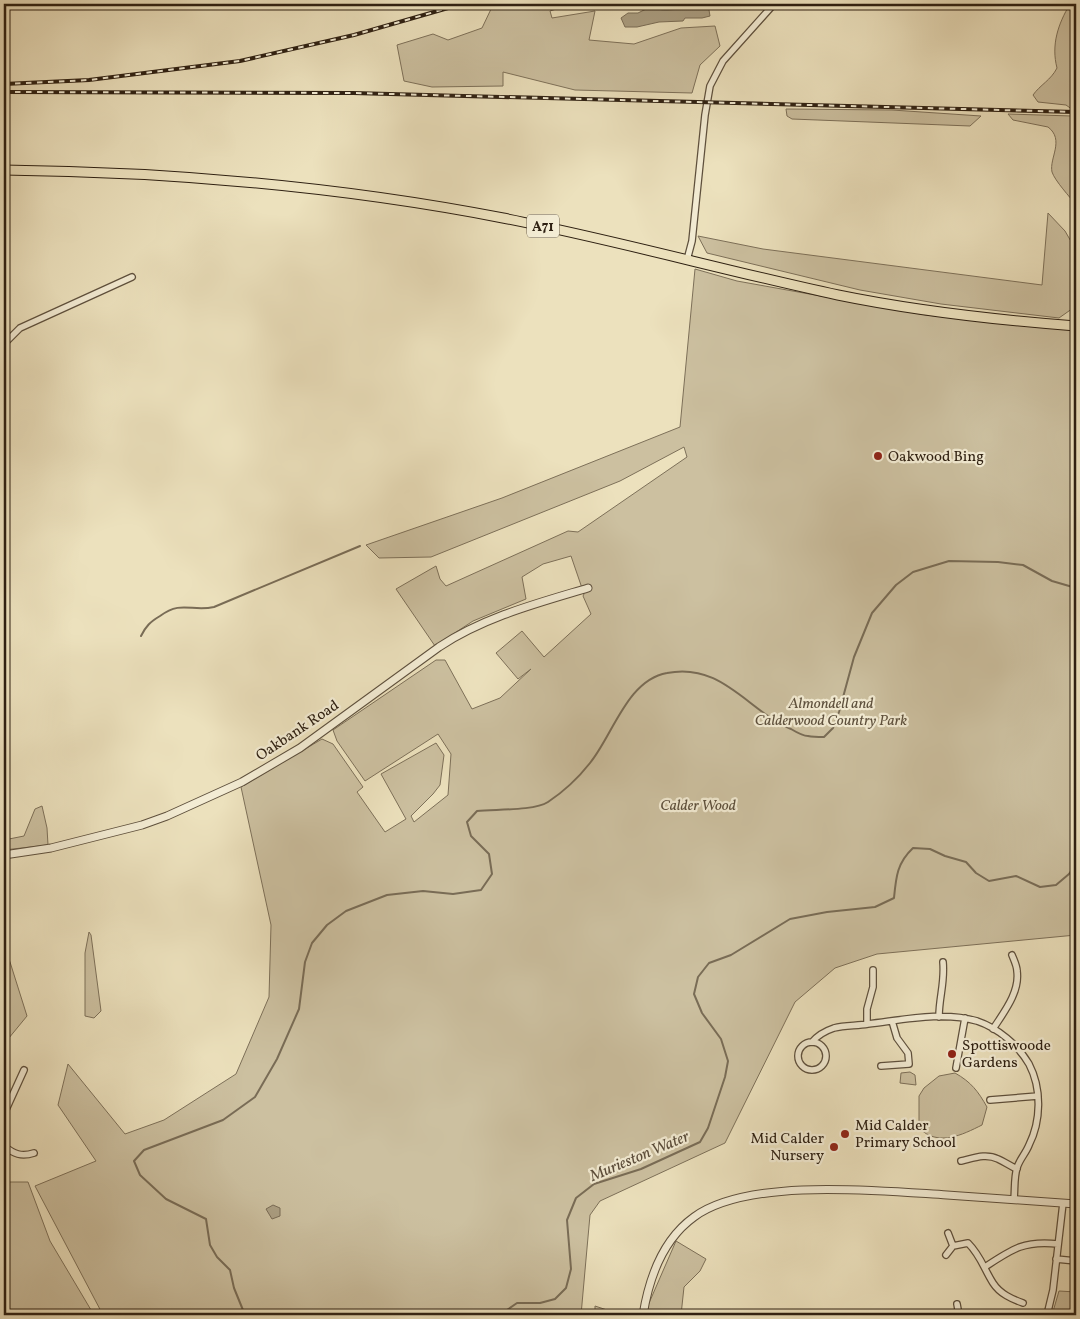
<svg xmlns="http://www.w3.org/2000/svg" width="1080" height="1319" font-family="Vollkorn,serif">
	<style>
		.green { fill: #ccc0a0; stroke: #7d7059 }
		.water { fill: #ab9f83; stroke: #796c56 }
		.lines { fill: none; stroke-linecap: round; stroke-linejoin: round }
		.stream { stroke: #796c56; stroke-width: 2 }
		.minor-casing { stroke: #5e503d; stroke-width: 8 }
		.tertiary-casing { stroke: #5e503d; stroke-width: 9 }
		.primary-casing { stroke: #2e2012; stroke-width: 11 }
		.minor { stroke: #f3ecd4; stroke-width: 5.5 }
		.tertiary { stroke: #f3ecd4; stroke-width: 7 }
		.primary { stroke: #ece1bd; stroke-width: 9 }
		.rail-casing { stroke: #2e2012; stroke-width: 4 }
		.rail { stroke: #f3ecd4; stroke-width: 2; stroke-dasharray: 5.5; stroke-linecap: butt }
		.poi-dot { fill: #8f2418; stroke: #f3ecd4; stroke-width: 2 }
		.labels { text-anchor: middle; stroke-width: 4.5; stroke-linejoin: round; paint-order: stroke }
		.shield { fill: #f3ecd4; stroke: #695d4c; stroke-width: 1 }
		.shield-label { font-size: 14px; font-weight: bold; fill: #2e2012 }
		.poi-label { font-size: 15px; fill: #2e2012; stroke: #f3ecd4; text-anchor: start }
		.park-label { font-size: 15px; font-style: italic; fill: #5d503d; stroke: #f3ecd4 }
		.street-label { font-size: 15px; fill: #2e2012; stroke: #f3ecd4 }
		.water-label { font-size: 16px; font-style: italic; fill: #5a4c3a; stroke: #f3ecd4 }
	</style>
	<rect width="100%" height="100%" fill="#ece1bd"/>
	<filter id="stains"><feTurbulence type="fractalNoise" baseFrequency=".004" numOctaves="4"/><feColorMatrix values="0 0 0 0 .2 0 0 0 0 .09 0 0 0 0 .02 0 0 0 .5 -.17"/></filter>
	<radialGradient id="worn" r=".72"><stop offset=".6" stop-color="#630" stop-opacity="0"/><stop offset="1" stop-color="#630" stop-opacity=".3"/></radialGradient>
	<path class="green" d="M 499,4 L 572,4 L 550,11 L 552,18 L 595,11 L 589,40 L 634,44 L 681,28 L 715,26 L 720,46 L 700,65 L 692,93 L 575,90 L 503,72 L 503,86 L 432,87 L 404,81 L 397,45 L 433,34 L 448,40 L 482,28 L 492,7 Z
		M 1070,4 L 1076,4 L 1076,205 C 1070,197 1055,181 1052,172 C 1049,158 1065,140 1048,127 L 1013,120 L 1008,114 L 1072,116 L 1073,110 L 1066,105 L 1038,102 L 1033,95 C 1040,85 1051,80 1057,68 C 1051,45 1058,24 1070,4 Z
		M 786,109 L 892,110 L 981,116 L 970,126 L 792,119 L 787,116 Z
		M 1048,213 L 1065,231 L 1076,250 L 1076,306 L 1059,318 L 941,304 L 860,290 L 707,253 L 698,236 L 763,249 L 1042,285 Z
		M 695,269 L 737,281 L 926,315 L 1076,330 L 1076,935 L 877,954 L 835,968 L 795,1002 L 725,1143 L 600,1201 L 590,1215 L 581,1315 L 103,1315 L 35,1186 L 96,1161 L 58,1105 L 68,1064 L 125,1134 L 164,1120 L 236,1074 L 269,997 L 271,925 L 241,787 L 322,739 L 333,744 L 363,787 L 357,792 L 385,832 L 406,819 L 381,774 L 436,743 L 444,755 L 440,785 L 433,794 L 411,816 L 414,822 L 448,795 L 451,754 L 438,734 L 365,781 L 337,741 L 333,730 L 436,660 L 445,660 L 472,709 L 500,698 L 531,669 L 518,679 L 496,653 L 522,631 L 544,657 L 591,614 L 583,596 L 584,594 L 571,556 L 543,564 L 522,577 L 526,599 L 473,621 L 435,646 L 396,589 L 436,566 L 440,579 L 446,586 L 568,531 L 578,532 L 687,457 L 684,447 L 620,481 L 431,557 L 379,558 L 366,545 L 502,498 L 680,427 Z
		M 42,806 L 47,828 L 48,845 L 4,850 L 4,840 L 24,836 L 35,809 Z
		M 89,932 L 91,935 L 101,1011 L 94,1018 L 85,1016 L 85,953 Z
		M 4,947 L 10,962 L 27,1016 L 4,1044 Z
		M 910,1072 L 915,1075 L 916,1085 L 900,1083 L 901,1073 Z
		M 955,1073 C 971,1082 978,1091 987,1107 L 982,1125 C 962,1135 938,1147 919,1128 L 919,1096 L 924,1088 L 939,1076 Z
		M 4,1182 L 28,1182 L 50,1241 L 94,1315 L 4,1315 Z
		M 676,1241 L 706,1259 L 700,1271 L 684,1287 L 681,1315 L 646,1315 L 646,1310 Z
		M 1059,1291 L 1076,1292 L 1076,1315 L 1052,1315 Z
		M 595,1306 L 622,1315 L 595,1315 Z"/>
	<path class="water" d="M 691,4 L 708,4 L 710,16 L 702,18 L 685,18 L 683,21 L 659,22 L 637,27 L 625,27 L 621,18 L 628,13 L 638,13 L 650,7 C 662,12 672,9 685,9 Z
		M 273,1205 L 280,1208 L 280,1216 L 272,1219 L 266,1209 Z"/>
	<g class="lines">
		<path class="stream" d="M 141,636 C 146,626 150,622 160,616 C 182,600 191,612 214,607 L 360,546
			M 245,1315 L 234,1288 L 230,1270 L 217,1257 L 210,1245 L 206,1219 L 166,1199 L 140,1175 L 134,1161 L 144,1150 L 223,1120 L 255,1097 L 277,1059 L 299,1009 L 305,962 L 312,943 L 327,925 L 346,911 L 387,895 L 423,891 L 453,894 L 481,890 L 492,874 L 489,854 L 471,836 L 467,822 L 477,811 C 495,809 534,811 548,802 C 563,792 579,777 590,763 C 613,735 627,680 667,673 C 722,662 748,711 791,729 C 796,732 803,736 808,736 C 813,737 819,737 824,737 L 833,728 L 839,712 L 854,657 L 872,613 L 896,585 L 913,572 L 949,561 L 998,562 L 1023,565 L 1052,581 L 1076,588
			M 465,1315 L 479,1310 L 494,1314 L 504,1312 L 517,1303 L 540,1303 L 555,1299 L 566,1288 L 571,1269 L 567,1220 L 576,1198 L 594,1184 L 641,1169 L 700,1142 L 708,1128 L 725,1077 L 728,1061 L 721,1039 L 702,1013 L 694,994 L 698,977 L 709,963 L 731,955 L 790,919 L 827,912 L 875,907 L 894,898 C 896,877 897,863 913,848 L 930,849 L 945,856 L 966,862 L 976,873 L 989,881 L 1016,876 L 1040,887 L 1056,885 L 1069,874 L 1076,864"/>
		<g class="minor-casing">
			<path id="minor" d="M 687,260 L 692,241 L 705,115 L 710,86 L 723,61 L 774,4
				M 4,344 L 20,328 L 132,277
				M 939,1017 C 939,997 945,983 943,962
				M 867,1024 L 867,1009 L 873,987 L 873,970
				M 993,1029 C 1004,1012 1020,992 1017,971 C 1017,966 1014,960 1012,955
				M 812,1042 C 818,1035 825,1031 834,1028 C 845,1025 857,1026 868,1024 C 903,1020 943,1011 977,1021 C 998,1028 1018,1045 1029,1064 C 1042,1089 1041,1121 1029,1145 C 1026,1153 1019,1160 1017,1168 C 1014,1177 1015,1189 1014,1199
				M798 1056a14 14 0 1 1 28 0a14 14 0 1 1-28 0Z
				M 881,1066 L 909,1064 L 908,1053 L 897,1038 L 892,1021
				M 956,1068 L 965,1018
				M 990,1100 L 1038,1096
				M 4,1114 L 24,1070
				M 4,1146 C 14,1154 21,1157 34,1153
				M 961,1161 C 974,1158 986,1153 998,1159 C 1005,1162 1010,1166 1017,1169
				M 948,1233 L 953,1246
				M 946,1255 L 953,1246 L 968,1243 C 981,1256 984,1269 993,1283 C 1000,1294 1012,1299 1023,1303
				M 1056,1259 L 1076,1261
				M 985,1267 C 1012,1249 1025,1240 1058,1244
				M 957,1304 L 959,1315
				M 1047,1315 L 1053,1290 L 1063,1203"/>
		</g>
		<g class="tertiary-casing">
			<path id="tertiary" d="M 4,855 L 51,848 L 142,825 L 167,816 L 242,782 L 300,748 L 439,647 C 484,617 538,603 588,588
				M 643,1315 C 649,1278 662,1240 694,1217 C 748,1177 882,1191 947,1195 C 990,1198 1033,1201 1076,1204"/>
		</g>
		<g class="primary-casing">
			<path id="primary" d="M 4,170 C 171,172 338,186 503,218 C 616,240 726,271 838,295 C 916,311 997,320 1076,326"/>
		</g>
		<use href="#minor" class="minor"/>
		<use href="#tertiary" class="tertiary"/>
		<use href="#primary" class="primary"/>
		<g class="rail-casing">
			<path id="rail" d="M 4,84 L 89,80 L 240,61 L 354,35 L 462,4
				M 4,92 L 353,93 L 1076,112"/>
		</g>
		<use href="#rail" class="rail"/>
	</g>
	<g class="poi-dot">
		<circle cx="878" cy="456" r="5"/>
		<circle cx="952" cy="1054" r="5"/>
		<circle cx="845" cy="1134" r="5"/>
		<circle cx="834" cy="1147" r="5"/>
	</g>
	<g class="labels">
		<rect class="shield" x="527" y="214.5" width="32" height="23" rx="4"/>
		<g class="shield-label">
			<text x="543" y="231">A71</text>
		</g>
		<g class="poi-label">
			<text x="888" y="461">Oakwood Bing</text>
			<text x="962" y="1050">Spottiswoode<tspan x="962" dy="17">Gardens</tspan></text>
			<text x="855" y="1130">Mid Calder<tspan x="855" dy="17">Primary School</tspan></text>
			<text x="824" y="1143" text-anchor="end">Mid Calder<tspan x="824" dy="17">Nursery</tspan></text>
		</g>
		<g class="park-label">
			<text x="831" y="708">Almondell and<tspan x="831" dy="17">Calderwood Country Park</tspan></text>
			<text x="698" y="810">Calder Wood</text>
		</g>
		<g class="street-label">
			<text transform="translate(297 730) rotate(-34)" y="5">Oakbank Road</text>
		</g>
		<g class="water-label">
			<text transform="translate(639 1155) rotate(-23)" y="6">Murieston Water</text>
		</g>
	</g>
	<rect width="1080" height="1319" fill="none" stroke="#ece1bd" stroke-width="20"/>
	<rect x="5" y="5" width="1070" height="1309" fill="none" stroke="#2e2012" stroke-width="2.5"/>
	<rect x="10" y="10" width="1060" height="1299" fill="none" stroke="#2e2012"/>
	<rect width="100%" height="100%" filter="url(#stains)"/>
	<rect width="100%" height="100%" fill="url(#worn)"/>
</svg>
